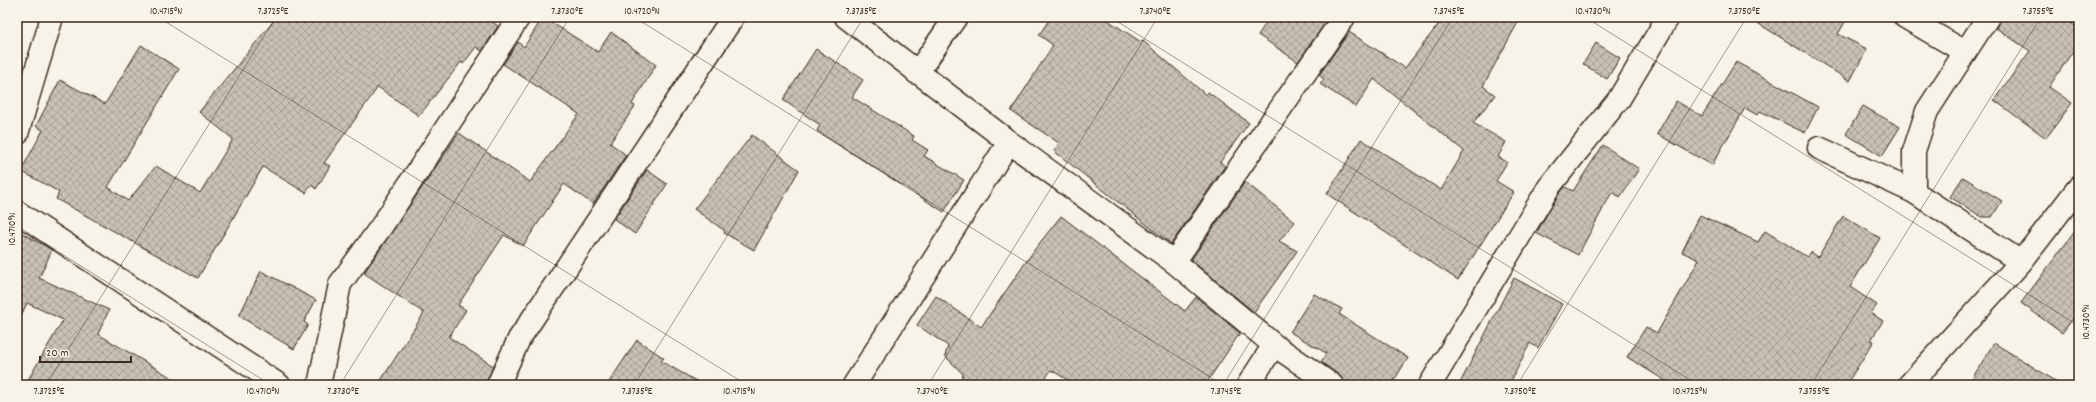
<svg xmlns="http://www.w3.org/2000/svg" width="2096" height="402" font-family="Dekko,sans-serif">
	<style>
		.building { fill: url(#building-cross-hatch); stroke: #3b2a1e }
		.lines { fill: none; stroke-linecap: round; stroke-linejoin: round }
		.minor-casing { stroke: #3b2a1e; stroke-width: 25 }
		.minor { stroke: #f7f3e8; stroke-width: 22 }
		.ticks { fill: none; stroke: #3b2a1e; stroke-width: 1; stroke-opacity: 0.45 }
		.neatline { fill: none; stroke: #3b2a1e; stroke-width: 1.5 }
		.ticks-label { font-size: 10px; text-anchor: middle; fill: #3b2a1e }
	</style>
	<defs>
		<pattern id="building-cross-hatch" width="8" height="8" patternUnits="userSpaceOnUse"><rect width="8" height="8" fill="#c8c1b6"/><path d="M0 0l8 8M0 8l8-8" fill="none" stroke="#a49d93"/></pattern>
	</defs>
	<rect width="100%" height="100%" fill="#f7f3e8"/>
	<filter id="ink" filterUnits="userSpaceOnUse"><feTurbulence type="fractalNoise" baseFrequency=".025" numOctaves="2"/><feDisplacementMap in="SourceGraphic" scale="8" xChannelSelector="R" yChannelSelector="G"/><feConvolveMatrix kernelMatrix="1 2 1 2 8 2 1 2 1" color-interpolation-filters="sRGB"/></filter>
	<g filter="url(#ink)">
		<path class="building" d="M 277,17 L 485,17 L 498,26 L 482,51 L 476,47 L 463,64 L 461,62 L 419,116 L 378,87 L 324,163 L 330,166 L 316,189 L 311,185 L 306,193 L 263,167 L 198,278 L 56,199 L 59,192 L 21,171 L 43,130 L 36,126 L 60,80 L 105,104 L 141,45 L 179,69 L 108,187 L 128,201 L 156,166 L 200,193 L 233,139 L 199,112 Z
			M 543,17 L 598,52 L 611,32 L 656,65 L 632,104 L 635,106 L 610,143 L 626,155 L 593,204 L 564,184 L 523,246 L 504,235 L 458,305 L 466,310 L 449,337 L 493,366 L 486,385 L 378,385 L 424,313 L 364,273 L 459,133 L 530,182 L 579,114 L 503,64 L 518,42 L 524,47 Z
			M 1051,17 L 1103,17 L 1141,42 L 1142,40 L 1206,95 L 1208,92 L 1249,123 L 1220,162 L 1225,166 L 1171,244 L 1054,151 L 1059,143 L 1011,111 L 1053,45 L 1039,35 Z
			M 1270,17 L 1325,17 L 1328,19 L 1298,62 L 1258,35 Z
			M 1444,17 L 1521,17 L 1483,86 L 1495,95 L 1473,123 L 1506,142 L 1498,157 L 1507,162 L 1496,181 L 1514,192 L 1458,280 L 1327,194 L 1361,139 L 1441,190 L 1464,151 L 1374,79 L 1356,107 L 1320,84 L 1324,79 L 1319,75 L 1349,32 L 1405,68 Z
			M 1748,17 L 1848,17 L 1838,34 L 1867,49 L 1850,81 Z
			M 2000,17 L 2079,17 L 2079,42 L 2049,87 L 2072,103 L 2046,138 L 1994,100 L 2030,51 L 1996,28 Z
			M 1596,43 L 1620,58 L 1607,79 L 1583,64 Z
			M 816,49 L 863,80 L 852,97 L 914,136 L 912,140 L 928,150 L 924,156 L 964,180 L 944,212 L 817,131 L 820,125 L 783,100 Z
			M 1736,62 L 1818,107 L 1805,133 L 1760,111 L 1757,115 L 1745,108 L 1712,165 L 1657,134 L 1676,101 L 1702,116 Z
			M 1863,106 L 1900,127 L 1882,156 L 1846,134 Z
			M 752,135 L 799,170 L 754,250 L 724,233 L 725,231 L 694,209 Z
			M 1603,145 L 1639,169 L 1620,197 L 1612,192 L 1578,255 L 1536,233 L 1559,194 L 1565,187 L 1573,191 Z
			M 647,170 L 667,184 L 635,234 L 614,219 Z
			M 1963,177 L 2002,201 L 1992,217 L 1982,217 L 1950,197 Z
			M 1245,182 L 1295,222 L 1279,241 L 1297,251 L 1254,312 L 1191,260 Z
			M 1700,215 L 1758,242 L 1765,231 L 1807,257 L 1811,252 L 1818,257 L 1843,216 L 1880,238 L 1850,287 L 1877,305 L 1871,313 L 1883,321 L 1871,340 L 1874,341 L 1846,385 L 1672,385 L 1627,357 L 1646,327 L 1657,333 L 1699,260 L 1682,252 Z
			M 1061,216 L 1185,311 L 1196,297 L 1240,333 L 1205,385 L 1076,385 L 1051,370 L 1041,385 L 959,385 L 963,374 L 945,356 L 948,346 L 917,325 L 936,296 L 981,327 L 1035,249 Z
			M 2079,226 L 2079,311 L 2062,333 L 2021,303 Z
			M 17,230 L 52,250 L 39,278 L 109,310 L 98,334 L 184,385 L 25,385 L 63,320 L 27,303 L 17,324 Z
			M 261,271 L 316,300 L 304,322 L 308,325 L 294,349 L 239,316 Z
			M 1514,278 L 1562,304 L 1538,348 L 1530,343 L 1509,385 L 1459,385 Z
			M 1314,294 L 1342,309 L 1339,314 L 1408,358 L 1391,385 L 1344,385 L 1339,375 L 1321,362 L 1326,353 L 1290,332 Z
			M 637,340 L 664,358 L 661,361 L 703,385 L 607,385 Z
			M 1994,343 L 2025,362 L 2062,385 L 1968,385 Z"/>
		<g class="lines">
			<g class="minor-casing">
				<path id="minor" d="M 846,17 L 1009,142 L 1174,262 L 1274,345 L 1332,385
					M 1905,17 L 1965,52
					M 917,73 L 956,17
					M 17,134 L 52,17
					M 1819,148 L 1914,192 L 2021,262
					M 1914,192 L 1914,151 L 1927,111 L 1988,17
					M 17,212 L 279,385
					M 1174,262 L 1344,17
					M 319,385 L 340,284 L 383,224 L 519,17
					M 498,385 L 519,339 L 733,17
					M 854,385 L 1009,142
					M 1248,385 L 1274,345
					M 1430,385 L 1549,187 L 1619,99 L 1668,17
					M 1909,385 L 2021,262 L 2079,187"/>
			</g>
			<use href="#minor" class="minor"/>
		</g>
	</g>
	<path class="ticks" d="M 158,17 L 747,385M 634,17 L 1223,385M 1110,17 L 1698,385M 1585,17 L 2079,326M 2061,17 L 2079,28M 17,226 L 271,385M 46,385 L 276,17M 340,385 L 570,17M 634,385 L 864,17M 928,385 L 1158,17M 1223,385 L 1453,17M 1517,385 L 1747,17M 1811,385 L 2041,17"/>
	<rect width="2096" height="402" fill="none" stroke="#f7f3e8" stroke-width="44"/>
	<path d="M40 356v6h91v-6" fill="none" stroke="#3b2a1e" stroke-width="2"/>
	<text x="46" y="356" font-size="12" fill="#3b2a1e" stroke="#f7f3e8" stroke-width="3" paint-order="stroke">20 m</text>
	<rect x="22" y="22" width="2052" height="358" class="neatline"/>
	<g class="ticks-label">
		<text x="166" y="14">10.4715°N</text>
		<text x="273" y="14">7.3725°E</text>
		<text x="567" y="14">7.3730°E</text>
		<text x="642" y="14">10.4720°N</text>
		<text x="861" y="14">7.3735°E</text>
		<text x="1155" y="14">7.3740°E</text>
		<text x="1449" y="14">7.3745°E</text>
		<text x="1593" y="14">10.4730°N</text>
		<text x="1744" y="14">7.3750°E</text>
		<text x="2038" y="14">7.3755°E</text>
		<text transform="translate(11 229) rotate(-90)" y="4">10.4710°N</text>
		<text transform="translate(2085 322) rotate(-90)" y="4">10.4730°N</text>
		<text x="49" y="394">7.3725°E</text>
		<text x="263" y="394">10.4710°N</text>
		<text x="343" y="394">7.3730°E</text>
		<text x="637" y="394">7.3735°E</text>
		<text x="739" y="394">10.4715°N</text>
		<text x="932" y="394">7.3740°E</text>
		<text x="1226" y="394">7.3745°E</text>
		<text x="1520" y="394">7.3750°E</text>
		<text x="1690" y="394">10.4725°N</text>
		<text x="1814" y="394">7.3755°E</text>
	</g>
</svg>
